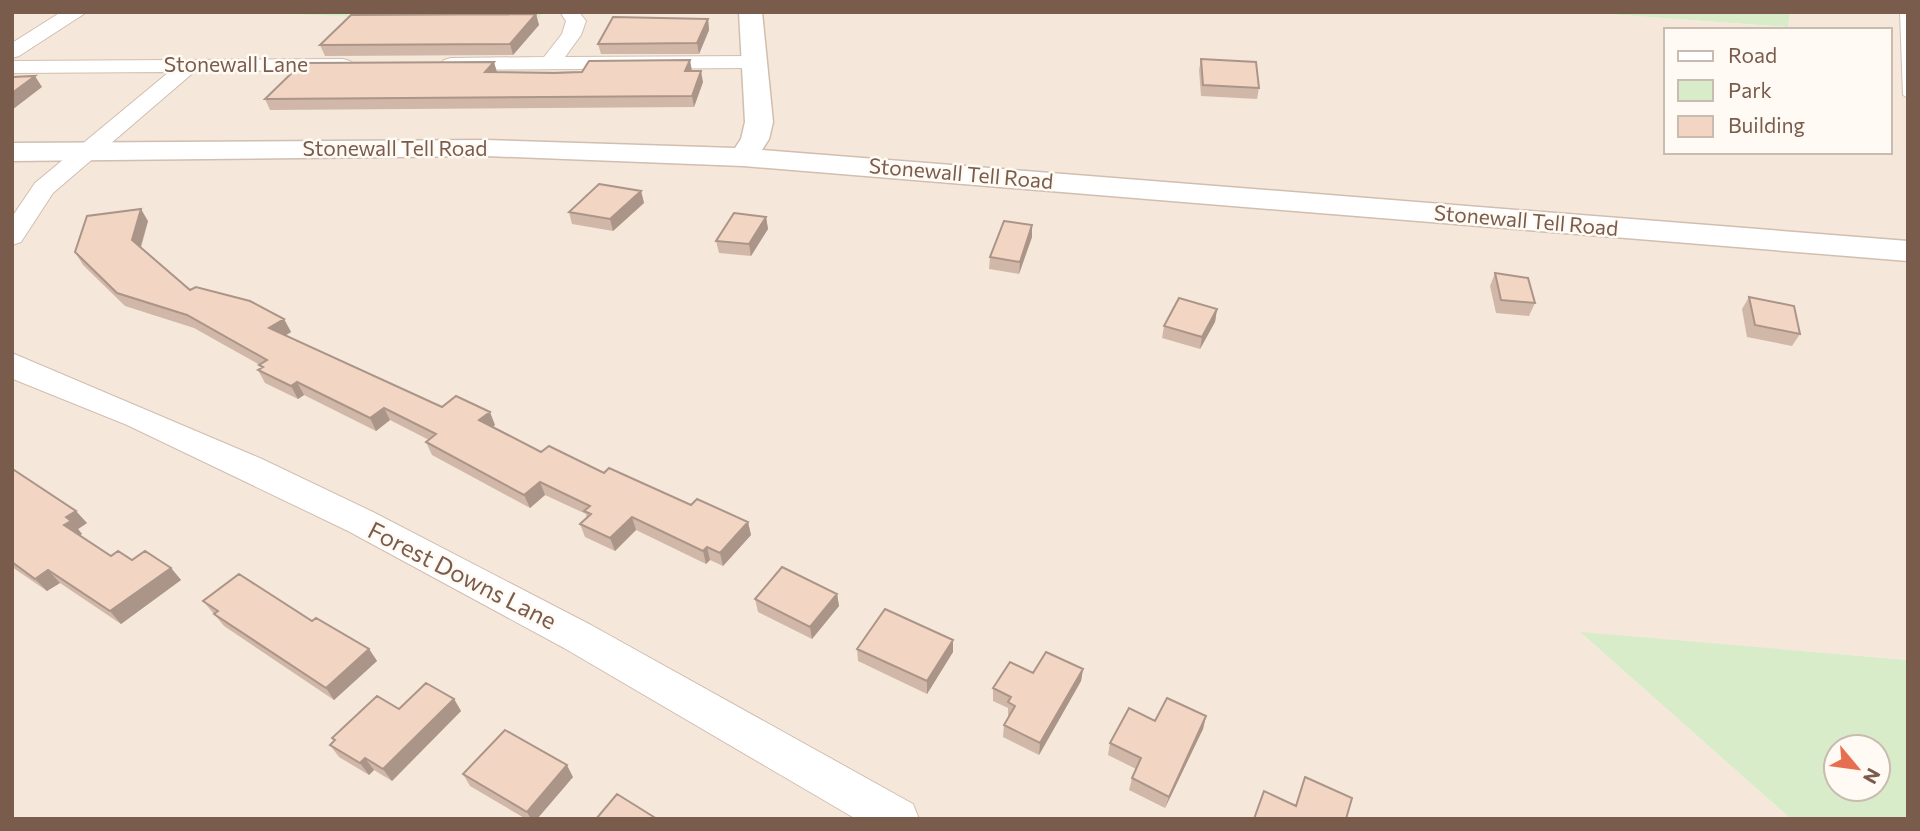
<svg xmlns="http://www.w3.org/2000/svg" width="1920" height="831" font-family="Commissioner,sans-serif">
	<style>
		.residential { fill: #f5e8da; fill-rule: evenodd }
		.green { fill: #d8ecc9; fill-rule: evenodd }
		.lines { fill: none; stroke-linecap: round; stroke-linejoin: round }
		.service-casing { stroke: #d1beb0; stroke-width: 2 }
		.minor-casing { stroke: #d1beb0; stroke-width: 2 }
		.tertiary-casing { stroke: #d1beb0; stroke-width: 3 }
		.service { fill: #fff; fill-rule: evenodd }
		.minor { fill: #fff; fill-rule: evenodd }
		.tertiary { fill: #fff; fill-rule: evenodd }
		.wall { fill: #d1b7a8 }
		.shaded-wall { fill: #aa9588 }
		.building { fill: #f3d5c3; stroke: #aa9588; stroke-width: 2 }
		.labels { text-anchor: middle; stroke-width: 5; stroke-linejoin: round; paint-order: stroke }
		.far-street-label { font-size: 21px; fill: #7a5c4d; stroke: #fffaf3 }
		.street-label { font-size: 24px; fill: #7a5c4d; stroke: #fffaf3 }
	</style>
	<rect width="100%" height="100%" fill="#fdf6ec"/>
	<path class="residential" d="M 12,12 L 242,12 L 532,25 L 544,12 L 1580,12 L 1787,27 L 1790,12 L 1908,12 L 1908,660 L 1581,633 L 1791,819 L 12,819 ZM 1666,30 L 1890,30 L 1890,152 L 1666,152 Z"/>
	<path class="green" d="M 242,12 L 544,12 L 532,25 Z
		M 1580,12 L 1790,12 L 1788,27 Z
		M 1580,632 L 1908,660 L 1908,819 L 1791,819 ZM 1836,747 L 1878,747 L 1878,789 L 1836,789 Z"/>
	<g class="lines">
		<g class="service-casing">
			<path id="service" d="M 1900,12 L 1908,12 L 1908,98 L 1903,95 Z"/>
		</g>
		<g class="minor-casing">
			<path id="minor" d="M 61,12 L 87,12 L 19,56 L 12,58 L 12,43 Z
				M 560,12 L 579,12 L 586,21 L 581,35 L 565,57 L 754,56 L 761,58 L 764,62 L 761,66 L 754,68 L 451,70 L 444,68 L 441,64 L 444,60 L 451,58 L 544,57 L 562,34 L 566,21 Z
				M 343,59 L 350,61 L 353,65 L 350,69 L 194,72 L 53,193 L 21,242 L 12,245 L 12,217 L 35,183 L 169,72 L 12,73 L 12,61 Z
				M 12,353 L 262,459 L 373,512 L 591,625 L 913,804 L 919,819 L 856,819 L 564,648 L 348,531 L 127,425 L 13,379 Z"/>
		</g>
		<g class="tertiary-casing">
			<path id="tertiary" d="M 739,12 L 762,12 L 773,122 L 769,139 L 762,150 L 1908,241 L 1908,261 L 743,166 L 486,156 L 12,161 L 12,143 L 486,140 L 735,148 L 741,139 L 745,122 Z"/>
		</g>
		<use href="#service" class="service"/>
		<use href="#minor" class="minor"/>
		<use href="#tertiary" class="tertiary"/>
	</g>
	<path class="wall" d="M 536,14 L 539,25 L 513,55 L 325,56 L 320,45 Z
		M 708,19 L 709,30 L 699,54 L 601,54 L 598,44 Z
		M 1201,59 L 1259,88 L 1257,99 L 1201,96 L 1199,70 Z
		M 692,71 L 703,82 L 694,107 L 270,110 L 265,99 L 497,72 Z
		M 641,191 L 644,203 L 613,231 L 572,224 L 569,212 Z
		M 766,217 L 768,229 L 751,256 L 719,253 L 716,241 Z
		M 148,221 L 141,248 L 190,290 L 284,319 L 291,332 L 285,336 L 442,407 L 495,425 L 492,427 L 541,452 L 604,473 L 691,505 L 748,522 L 751,535 L 723,566 L 710,560 L 706,564 L 636,530 L 615,551 L 585,537 L 580,524 L 587,518 L 586,514 L 545,495 L 530,508 L 432,455 L 426,442 L 429,440 L 390,420 L 376,431 L 304,395 L 298,399 L 265,383 L 258,370 L 261,368 L 259,365 L 260,365 L 194,328 L 125,306 L 83,265 L 75,252 Z
		M 1032,237 L 1019,274 L 989,269 L 990,257 Z
		M 1495,273 L 1535,303 L 1529,316 L 1496,313 L 1490,286 Z
		M 1749,297 L 1800,334 L 1792,346 L 1747,337 L 1742,309 Z
		M 1217,309 L 1215,322 L 1200,349 L 1162,338 L 1164,326 Z
		M 12,470 L 87,523 L 78,529 L 82,534 L 79,535 L 111,556 L 171,568 L 181,580 L 121,624 L 60,583 L 47,591 L 12,567 Z
		M 837,594 L 839,606 L 812,639 L 758,612 L 755,599 Z
		M 203,601 L 312,621 L 369,649 L 377,661 L 334,700 L 224,626 Z
		M 857,649 L 953,652 L 927,694 L 858,661 Z
		M 1083,669 L 1081,681 L 1039,755 L 1003,737 L 1004,725 L 1009,716 L 1008,715 L 1008,708 L 993,701 L 993,688 L 1033,673 Z
		M 454,699 L 461,711 L 392,781 L 374,770 L 369,775 L 339,757 L 330,745 L 334,740 L 332,738 L 399,709 Z
		M 1206,716 L 1203,729 L 1165,808 L 1129,790 L 1132,778 L 1136,769 L 1108,755 L 1110,743 L 1155,721 Z
		M 463,774 L 573,777 L 537,819 L 526,819 L 470,786 Z"/>
	<path class="shaded-wall" d="M 536,14 L 539,25 L 513,55 L 510,44 Z
		M 708,19 L 709,30 L 699,54 L 697,43 Z
		M 690,60 L 692,71 L 685,71 Z
		M 494,62 L 497,72 L 485,72 Z
		M 701,71 L 703,82 L 694,107 L 692,96 Z
		M 35,76 L 42,87 L 12,110 L 12,93 Z
		M 641,191 L 644,203 L 613,231 L 610,219 Z
		M 141,209 L 148,221 L 139,252 L 132,240 Z
		M 766,217 L 768,229 L 751,256 L 749,244 Z
		M 1032,225 L 1032,237 L 1019,274 L 1020,262 Z
		M 1217,309 L 1215,322 L 1200,349 L 1202,337 Z
		M 284,319 L 291,332 L 276,341 L 269,328 Z
		M 297,382 L 304,395 L 298,399 L 291,386 Z
		M 384,408 L 390,420 L 376,431 L 370,418 Z
		M 490,412 L 495,425 L 484,433 L 479,420 Z
		M 540,482 L 545,495 L 530,508 L 524,495 Z
		M 76,511 L 87,523 L 78,529 L 82,534 L 75,538 L 64,525 L 66,517 Z
		M 632,517 L 636,530 L 615,551 L 610,538 Z
		M 748,522 L 751,535 L 723,566 L 720,553 Z
		M 707,547 L 710,560 L 706,564 L 703,551 Z
		M 171,568 L 181,580 L 121,624 L 110,611 Z
		M 48,570 L 60,583 L 47,591 L 35,579 Z
		M 837,594 L 839,606 L 812,639 L 810,627 Z
		M 953,640 L 953,652 L 927,694 L 927,681 Z
		M 369,649 L 377,661 L 334,700 L 326,688 Z
		M 1083,669 L 1081,681 L 1039,755 L 1040,743 Z
		M 454,699 L 461,711 L 392,781 L 383,769 Z
		M 1206,716 L 1203,729 L 1165,808 L 1169,797 Z
		M 365,758 L 374,770 L 369,775 L 360,763 Z
		M 567,765 L 573,777 L 537,819 L 531,819 L 527,812 Z"/>
	<path class="building" d="M 536,14 L 510,44 L 320,45 L 351,15 Z
		M 613,17 L 708,19 L 697,43 L 598,44 Z
		M 1201,59 L 1256,62 L 1259,88 L 1203,85 Z
		M 690,60 L 685,71 L 701,71 L 692,96 L 265,99 L 302,63 L 494,62 L 485,72 L 554,73 L 582,72 L 589,61 Z
		M 35,76 L 12,93 L 12,77 Z
		M 599,184 L 641,191 L 610,219 L 569,212 Z
		M 141,209 L 132,240 L 190,290 L 196,287 L 250,301 L 284,319 L 269,328 L 442,407 L 456,396 L 490,412 L 479,420 L 541,452 L 549,446 L 604,473 L 609,468 L 691,505 L 697,499 L 748,522 L 720,553 L 707,547 L 703,551 L 632,517 L 610,538 L 580,524 L 591,514 L 584,511 L 590,506 L 540,482 L 524,495 L 426,442 L 436,434 L 384,408 L 370,418 L 297,382 L 291,386 L 258,370 L 263,367 L 259,365 L 267,360 L 187,315 L 117,293 L 75,252 L 87,216 Z
		M 734,213 L 766,217 L 749,244 L 716,241 Z
		M 1004,221 L 1032,225 L 1020,262 L 990,257 Z
		M 1495,273 L 1528,278 L 1535,303 L 1501,300 Z
		M 1749,297 L 1794,306 L 1800,334 L 1755,325 Z
		M 1179,298 L 1217,309 L 1202,337 L 1164,326 Z
		M 12,470 L 14,470 L 76,511 L 66,517 L 71,521 L 64,525 L 111,556 L 118,551 L 132,560 L 145,551 L 171,568 L 110,611 L 48,570 L 35,579 L 12,562 Z
		M 782,567 L 837,594 L 810,627 L 755,599 Z
		M 239,574 L 312,621 L 316,618 L 369,649 L 326,688 L 214,614 L 218,611 L 203,601 Z
		M 885,609 L 953,640 L 927,681 L 857,649 Z
		M 1046,652 L 1083,669 L 1040,743 L 1004,725 L 1015,706 L 1008,702 L 1011,697 L 993,688 L 1010,662 L 1033,673 Z
		M 426,683 L 454,699 L 383,769 L 365,758 L 360,763 L 330,745 L 335,740 L 332,738 L 377,696 L 399,709 Z
		M 1167,698 L 1206,716 L 1169,797 L 1132,778 L 1141,758 L 1110,743 L 1129,708 L 1155,721 Z
		M 505,730 L 567,765 L 527,812 L 463,774 Z
		M 1305,777 L 1352,798 L 1346,819 L 1254,819 L 1264,791 L 1296,806 Z
		M 617,794 L 657,819 L 596,819 Z"/>
	<g class="labels">
		<g class="far-street-label">
			<text x="236" y="72">Stonewall Lane</text>
			<text x="395" y="156">Stonewall Tell Road</text>
			<text transform="translate(961 174) rotate(5)" y="7">Stonewall Tell Road</text>
			<text transform="translate(1526 221) rotate(5)" y="7">Stonewall Tell Road</text>
		</g>
		<g class="street-label">
			<text transform="translate(462 576) rotate(27)" y="8">Forest Downs Lane</text>
		</g>
	</g>
	<rect width="1920" height="831" fill="none" stroke="#7a5c4d" stroke-width="28"/>
	<rect x="1664" y="28" width="228" height="126" fill="#fffaf3" stroke="#cabbb1" stroke-width="2"/>
	<rect x="1678" y="51" width="35" height="10" fill="#ffffff" stroke="#cabbb1" stroke-width="2"/>
	<text x="1728" y="63" font-size="21" fill="#7a5c4d">Road</text>
	<rect x="1678" y="80" width="35" height="21" fill="#d8ecc9" stroke="#cabbb1" stroke-width="2"/>
	<text x="1728" y="98" font-size="21" fill="#7a5c4d">Park</text>
	<rect x="1678" y="116" width="35" height="21" fill="#f3d5c3" stroke="#cabbb1" stroke-width="2"/>
	<text x="1728" y="133" font-size="21" fill="#7a5c4d">Building</text>
	<g transform="translate(1857 768) rotate(119)"><circle r="33" fill="#fffaf3" stroke="#cabbb1" stroke-width="2"/>
	<path d="M0-5L12 26L0 18L-12 26Z" fill="#e76f51"/>
	<text y="-10" font-size="19" font-weight="bold" text-anchor="middle" fill="#7a5c4d">N</text>
	</g>
</svg>
